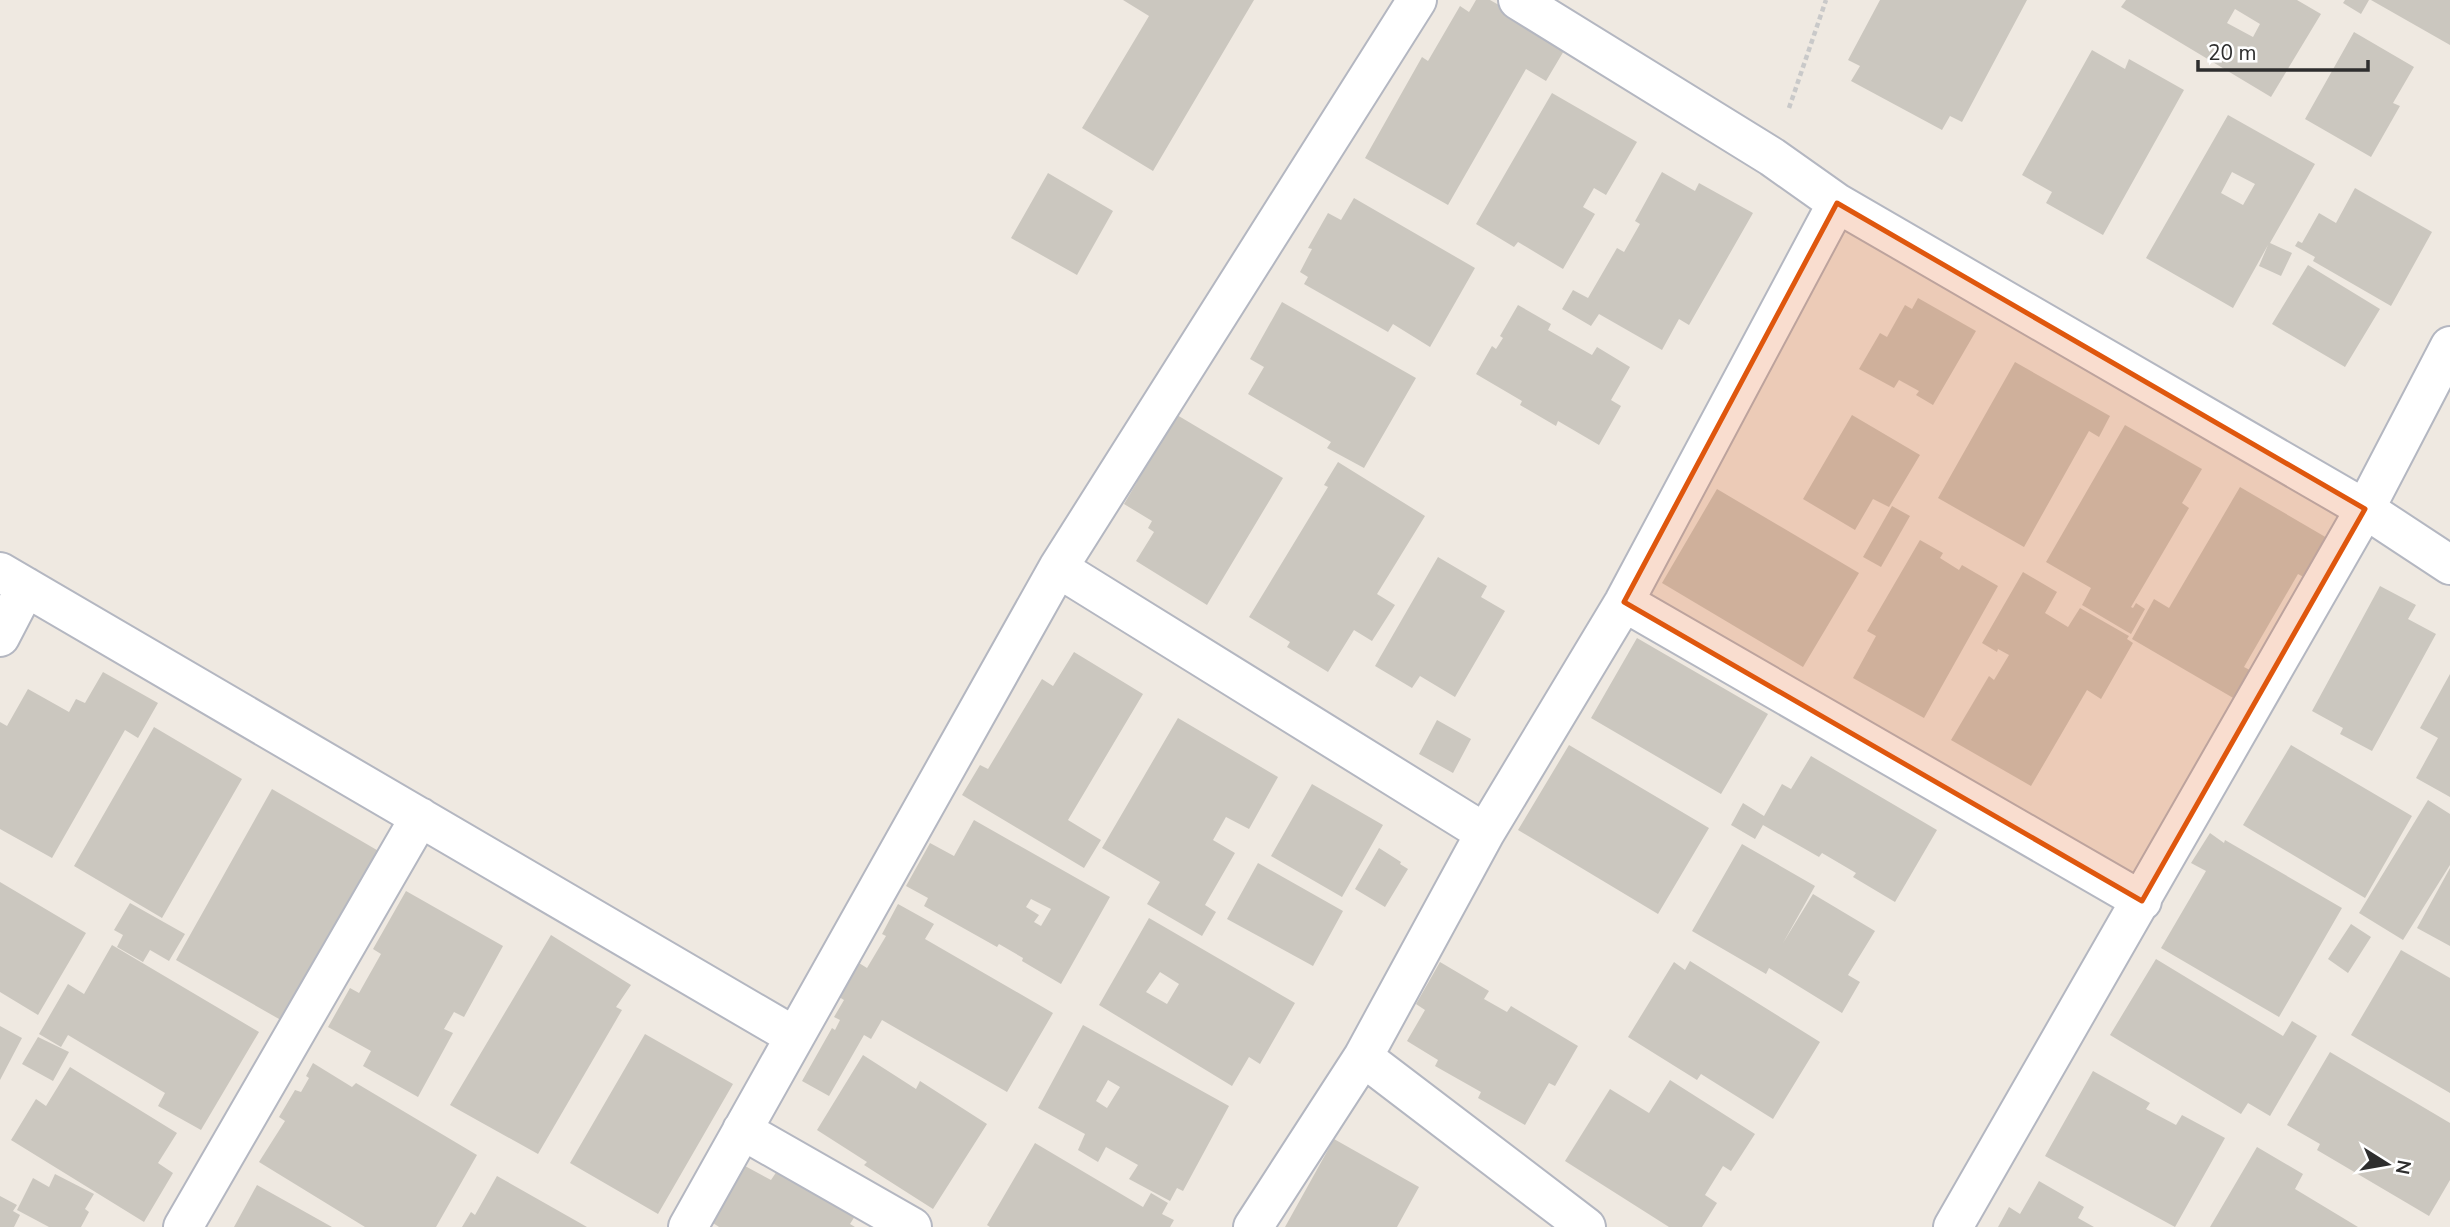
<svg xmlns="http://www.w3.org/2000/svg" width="2450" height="1227" font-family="'Nunito Sans',sans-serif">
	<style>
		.building { fill: #cbc7bf; fill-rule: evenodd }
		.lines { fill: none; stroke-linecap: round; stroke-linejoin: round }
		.minor-casing { stroke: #b4b7c1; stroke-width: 42 }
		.path { stroke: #c9c9c9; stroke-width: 4.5; stroke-dasharray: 5 3.5; stroke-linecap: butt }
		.minor { stroke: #fff; stroke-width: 38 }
		.marked { fill: #df570e; fill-opacity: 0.2; stroke: #df570e; stroke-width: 5; stroke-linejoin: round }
	</style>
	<rect width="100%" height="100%" fill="#efe9e1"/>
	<path class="building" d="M 1123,0 L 1254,0 L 1153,171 L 1082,128 L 1149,16 Z
		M 1476,0 L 1490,0 L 1568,44 L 1546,81 L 1526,69 L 1448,205 L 1365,158 L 1422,57 L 1428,61 L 1460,6 L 1469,12 Z
		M 1880,0 L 2027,0 L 1962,122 L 1950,116 L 1942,130 L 1851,81 L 1860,66 L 1848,60 Z
		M 2126,0 L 2297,0 L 2321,14 L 2271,97 L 2121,7 ZM 2235,9 L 2260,24 L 2253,37 L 2227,23 Z
		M 2345,0 L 2369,0 L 2361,14 L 2343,3 Z
		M 2371,0 L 2450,0 L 2450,45 Z
		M 2354,32 L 2414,67 L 2393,103 L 2400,106 L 2371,157 L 2305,119 Z
		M 2092,50 L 2125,69 L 2129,59 L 2184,90 L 2103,235 L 2046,203 L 2052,192 L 2022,175 Z
		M 1552,93 L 1637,142 L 1606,195 L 1594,188 L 1583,207 L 1595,214 L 1563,269 L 1518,242 L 1514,247 L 1476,224 Z
		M 2228,115 L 2315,164 L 2270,243 L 2292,253 L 2281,276 L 2259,266 L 2268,245 L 2233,308 L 2146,258 ZM 2232,172 L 2255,184 L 2243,205 L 2221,193 Z
		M 1662,172 L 1695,191 L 1699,183 L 1753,213 L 1689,325 L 1679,319 L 1662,350 L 1599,314 L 1591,326 L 1562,309 L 1573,290 L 1588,298 L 1617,248 L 1624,252 L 1640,224 L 1635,221 Z
		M 1048,173 L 1113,211 L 1077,275 L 1011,238 Z
		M 2355,188 L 2432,232 L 2391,306 L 2313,261 L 2315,257 L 2295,246 L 2298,241 L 2302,243 L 2319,213 L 2336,223 Z
		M 1354,198 L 1475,268 L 1430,347 L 1393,324 L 1388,332 L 1304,284 L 1308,277 L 1300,272 L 1312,249 L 1308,248 L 1328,213 L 1341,220 Z
		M 2308,265 L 2380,309 L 2345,367 L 2272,324 Z
		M 1918,298 L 1976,331 L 1933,405 L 1916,395 L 1919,391 L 1899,380 L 1894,388 L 1859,369 L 1880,333 L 1887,337 L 1905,305 L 1912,309 Z
		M 1282,302 L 1416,378 L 1364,468 L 1327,448 L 1331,442 L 1248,394 L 1264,367 L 1250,359 Z
		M 1518,305 L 1551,324 L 1548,330 L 1592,355 L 1597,347 L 1630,367 L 1611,400 L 1621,406 L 1599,445 L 1558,421 L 1556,426 L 1520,405 L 1522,401 L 1476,374 L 1492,346 L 1496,349 L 1503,338 L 1500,336 Z
		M 2015,362 L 2110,416 L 2099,437 L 2089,431 L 2024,547 L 1938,498 Z
		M 1177,415 L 1283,478 L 1207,605 L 1136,561 L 1154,532 L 1148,528 L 1152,521 L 1124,504 L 1137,482 L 1124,474 L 1145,439 L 1158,447 Z
		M 1852,415 L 1920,455 L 1889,507 L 1873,499 L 1855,530 L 1803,499 Z
		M 2125,425 L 2202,469 L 2182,503 L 2189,508 L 2131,607 L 2133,608 L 2136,603 L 2145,609 L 2131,634 L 2082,605 L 2091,588 L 2046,562 Z
		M 1338,462 L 1425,516 L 1377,594 L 1395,605 L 1372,641 L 1354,630 L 1328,672 L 1287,647 L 1290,642 L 1249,617 L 1328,487 L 1324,485 Z
		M 2240,487 L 2334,542 L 2311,581 L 2298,574 L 2244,667 L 2263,677 L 2247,706 L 2132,639 L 2154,599 L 2169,608 Z
		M 1717,489 L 1859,573 L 1803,667 L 1662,583 Z
		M 1892,506 L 1910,516 L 1881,567 L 1863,557 Z
		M 1920,540 L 1943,553 L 1940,558 L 1959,570 L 1962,565 L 1998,586 L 1924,718 L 1853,678 L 1876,636 L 1867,631 Z
		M 1438,557 L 1487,586 L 1481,597 L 1505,611 L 1455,697 L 1420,676 L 1412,688 L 1375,666 Z
		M 2023,572 L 2057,592 L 2045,613 L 2068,627 L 2080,608 L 2129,636 L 2127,639 L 2133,643 L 2101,699 L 2087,690 L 2031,786 L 1951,740 L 1989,676 L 1994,680 L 2009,655 L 1998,649 L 1997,652 L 1982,643 Z
		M 2380,586 L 2416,605 L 2408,619 L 2436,634 L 2372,751 L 2340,734 L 2343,728 L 2312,711 Z
		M 1637,638 L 1768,714 L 1721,794 L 1591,718 Z
		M 1074,652 L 1143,694 L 1068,820 L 1101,840 L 1084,868 L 962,795 L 980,765 L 988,769 L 1042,679 L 1053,686 Z
		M 103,672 L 158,703 L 138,738 L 125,730 L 52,858 L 0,829 L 0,722 L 7,726 L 28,689 L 69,712 L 76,699 L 85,703 Z
		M 2450,674 L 2450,797 L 2416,778 L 2438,738 L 2420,728 Z
		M 1178,718 L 1278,777 L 1249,829 L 1226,817 L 1213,840 L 1235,853 L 1205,905 L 1216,912 L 1202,936 L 1147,904 L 1160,882 L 1102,848 Z
		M 1437,720 L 1471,739 L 1453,773 L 1419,754 Z
		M 154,727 L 242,779 L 162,918 L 74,866 Z
		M 1569,745 L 1709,828 L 1658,914 L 1518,830 Z
		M 2291,745 L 2412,816 L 2365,898 L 2243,825 Z
		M 1811,756 L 1937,830 L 1895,902 L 1853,877 L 1856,873 L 1822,853 L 1819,857 L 1763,825 L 1755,839 L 1731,825 L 1743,803 L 1764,816 L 1782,784 L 1791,789 Z
		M 1312,784 L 1383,825 L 1342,897 L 1271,856 Z
		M 272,789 L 382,853 L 286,1023 L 176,960 Z
		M 2428,800 L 2450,814 L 2450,865 L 2403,940 L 2359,913 Z
		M 974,820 L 1110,897 L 1061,984 L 1022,961 L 1023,958 L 999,944 L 997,947 L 924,906 L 928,898 L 906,886 L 930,843 L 954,856 ZM 1031,899 L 1051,909 L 1041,926 L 1034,922 L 1039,915 L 1026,907 Z
		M 2210,833 L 2224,843 L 2225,840 L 2342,908 L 2279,1017 L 2161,948 L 2206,871 L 2191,863 Z
		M 1742,844 L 1815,886 L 1783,943 L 1813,894 L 1875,931 L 1848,975 L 1860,982 L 1842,1013 L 1769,968 L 1766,974 L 1692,931 Z
		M 1379,848 L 1401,862 L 1400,864 L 1408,869 L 1385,907 L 1355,889 Z
		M 1258,863 L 1343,911 L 1313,966 L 1227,919 Z
		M 2450,868 L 2450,946 L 2417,928 Z
		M 0,882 L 86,933 L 38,1015 L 0,992 Z
		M 406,891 L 503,946 L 464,1017 L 454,1012 L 444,1029 L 453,1033 L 418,1097 L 363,1066 L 371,1051 L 328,1027 L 350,988 L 359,993 L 381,954 L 373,949 Z
		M 130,903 L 185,934 L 169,961 L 150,950 L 143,962 L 117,947 L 123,935 L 114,930 Z
		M 898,904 L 934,924 L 925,939 L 1053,1013 L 1007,1092 L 882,1020 L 871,1039 L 864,1035 L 829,1096 L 802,1081 L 832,1028 L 835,1030 L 840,1020 L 834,1017 L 844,1000 L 839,997 L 859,963 L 867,968 L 886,936 L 882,934 Z
		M 1149,918 L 1295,1003 L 1260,1064 L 1249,1057 L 1232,1086 L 1099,1005 ZM 1160,972 L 1179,984 L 1167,1004 L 1146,992 Z
		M 2351,924 L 2371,937 L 2348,973 L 2328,959 Z
		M 551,935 L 631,985 L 616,1007 L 622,1010 L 538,1154 L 450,1105 Z
		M 112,945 L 259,1032 L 201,1130 L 158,1106 L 165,1093 L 68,1035 L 61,1047 L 39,1034 L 68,984 L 84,994 Z
		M 2401,950 L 2450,978 L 2450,1093 L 2351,1035 Z
		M 2156,959 L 2283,1036 L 2292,1021 L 2317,1036 L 2270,1116 L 2248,1103 L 2241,1114 L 2110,1035 Z
		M 1690,961 L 1820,1042 L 1773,1119 L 1701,1074 L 1697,1080 L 1628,1037 L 1674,962 L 1685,970 Z
		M 1440,962 L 1489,991 L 1484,999 L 1507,1012 L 1511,1006 L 1578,1046 L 1555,1086 L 1549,1083 L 1525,1125 L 1478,1098 L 1481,1092 L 1435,1066 L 1438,1060 L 1407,1041 L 1425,1010 L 1416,1004 Z
		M 1083,1025 L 1229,1106 L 1183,1191 L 1177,1188 L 1170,1201 L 1129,1179 L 1138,1165 L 1106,1147 L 1098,1162 L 1078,1150 L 1085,1134 L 1038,1108 ZM 1108,1080 L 1120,1087 L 1107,1108 L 1096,1101 Z
		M 0,1026 L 22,1038 L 0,1080 Z
		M 645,1034 L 733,1084 L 658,1214 L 570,1163 Z
		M 38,1037 L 69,1052 L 53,1081 L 22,1064 Z
		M 2330,1052 L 2450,1123 L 2450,1180 L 2429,1216 L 2317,1150 L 2320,1144 L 2287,1125 Z
		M 863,1055 L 916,1089 L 920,1081 L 987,1124 L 933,1209 L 864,1165 L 867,1162 L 817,1130 Z
		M 313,1063 L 352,1087 L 356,1083 L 477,1155 L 436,1227 L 365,1227 L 259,1162 L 285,1121 L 279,1117 L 295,1090 L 301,1092 L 309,1078 L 306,1076 Z
		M 70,1067 L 177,1133 L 158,1163 L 173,1173 L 144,1222 L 11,1140 L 36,1099 L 46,1106 Z
		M 2093,1071 L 2150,1103 L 2146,1109 L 2176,1125 L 2182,1115 L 2225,1138 L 2175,1227 L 2045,1156 Z
		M 1670,1080 L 1755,1134 L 1731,1171 L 1723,1166 L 1705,1195 L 1717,1203 L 1702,1227 L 1669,1227 L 1565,1161 L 1610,1089 L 1649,1113 Z
		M 1334,1139 L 1419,1187 L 1397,1227 L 1285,1227 Z
		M 1035,1143 L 1143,1207 L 1151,1193 L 1168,1203 L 1162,1214 L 1174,1220 L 1170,1227 L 990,1227 L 987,1225 Z
		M 2257,1147 L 2303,1174 L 2295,1189 L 2358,1227 L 2210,1227 Z
		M 745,1166 L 771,1180 L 777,1171 L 855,1216 L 850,1224 L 855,1227 L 719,1227 L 713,1223 Z
		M 55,1174 L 94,1194 L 85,1209 L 89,1212 L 81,1227 L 49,1227 L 17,1210 L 33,1178 L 49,1187 Z
		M 497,1176 L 587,1227 L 462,1227 L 471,1212 L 475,1215 Z
		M 2039,1181 L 2084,1207 L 2078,1218 L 2094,1227 L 1998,1227 L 2009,1207 L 2020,1214 Z
		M 257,1185 L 332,1227 L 234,1227 Z
		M 0,1196 L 17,1205 L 13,1211 L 20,1215 L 14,1227 L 0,1227 Z"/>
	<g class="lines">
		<g class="minor-casing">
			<path id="minor" d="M 1518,0 L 1772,157 L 1837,203 L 2365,509 L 2450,565
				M 1058,568 L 1485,833
				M 0,572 L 794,1036
				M 1624,602 L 2142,901
				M 0,637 L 26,587
				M 1363,1057 L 1586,1227
				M 742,1130 L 912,1227
				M 183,1227 L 420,817
				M 688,1227 L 1058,568 L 1417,0
				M 1253,1227 L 1363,1057 L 1485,833 L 1624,602 L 1837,203
				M 1953,1227 L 2365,509 L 2450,346"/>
		</g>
		<path class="path" d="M 1789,108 L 1826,0"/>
		<use href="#minor" class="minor"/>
	</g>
	<path class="marked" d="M 1837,203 L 2365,509 L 2142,901 L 1624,602 Z"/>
	<g transform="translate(2387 1164) rotate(101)" stroke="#ffffff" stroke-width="5" paint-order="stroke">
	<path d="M0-5L12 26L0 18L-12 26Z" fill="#2e2e2e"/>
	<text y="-10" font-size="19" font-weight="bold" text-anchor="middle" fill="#2e2e2e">N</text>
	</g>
	<path d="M2198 60v10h170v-10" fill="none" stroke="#2e2e2e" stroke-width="3.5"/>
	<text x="2208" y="60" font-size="21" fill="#2e2e2e" stroke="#ffffff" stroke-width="5" paint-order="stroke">20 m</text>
</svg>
